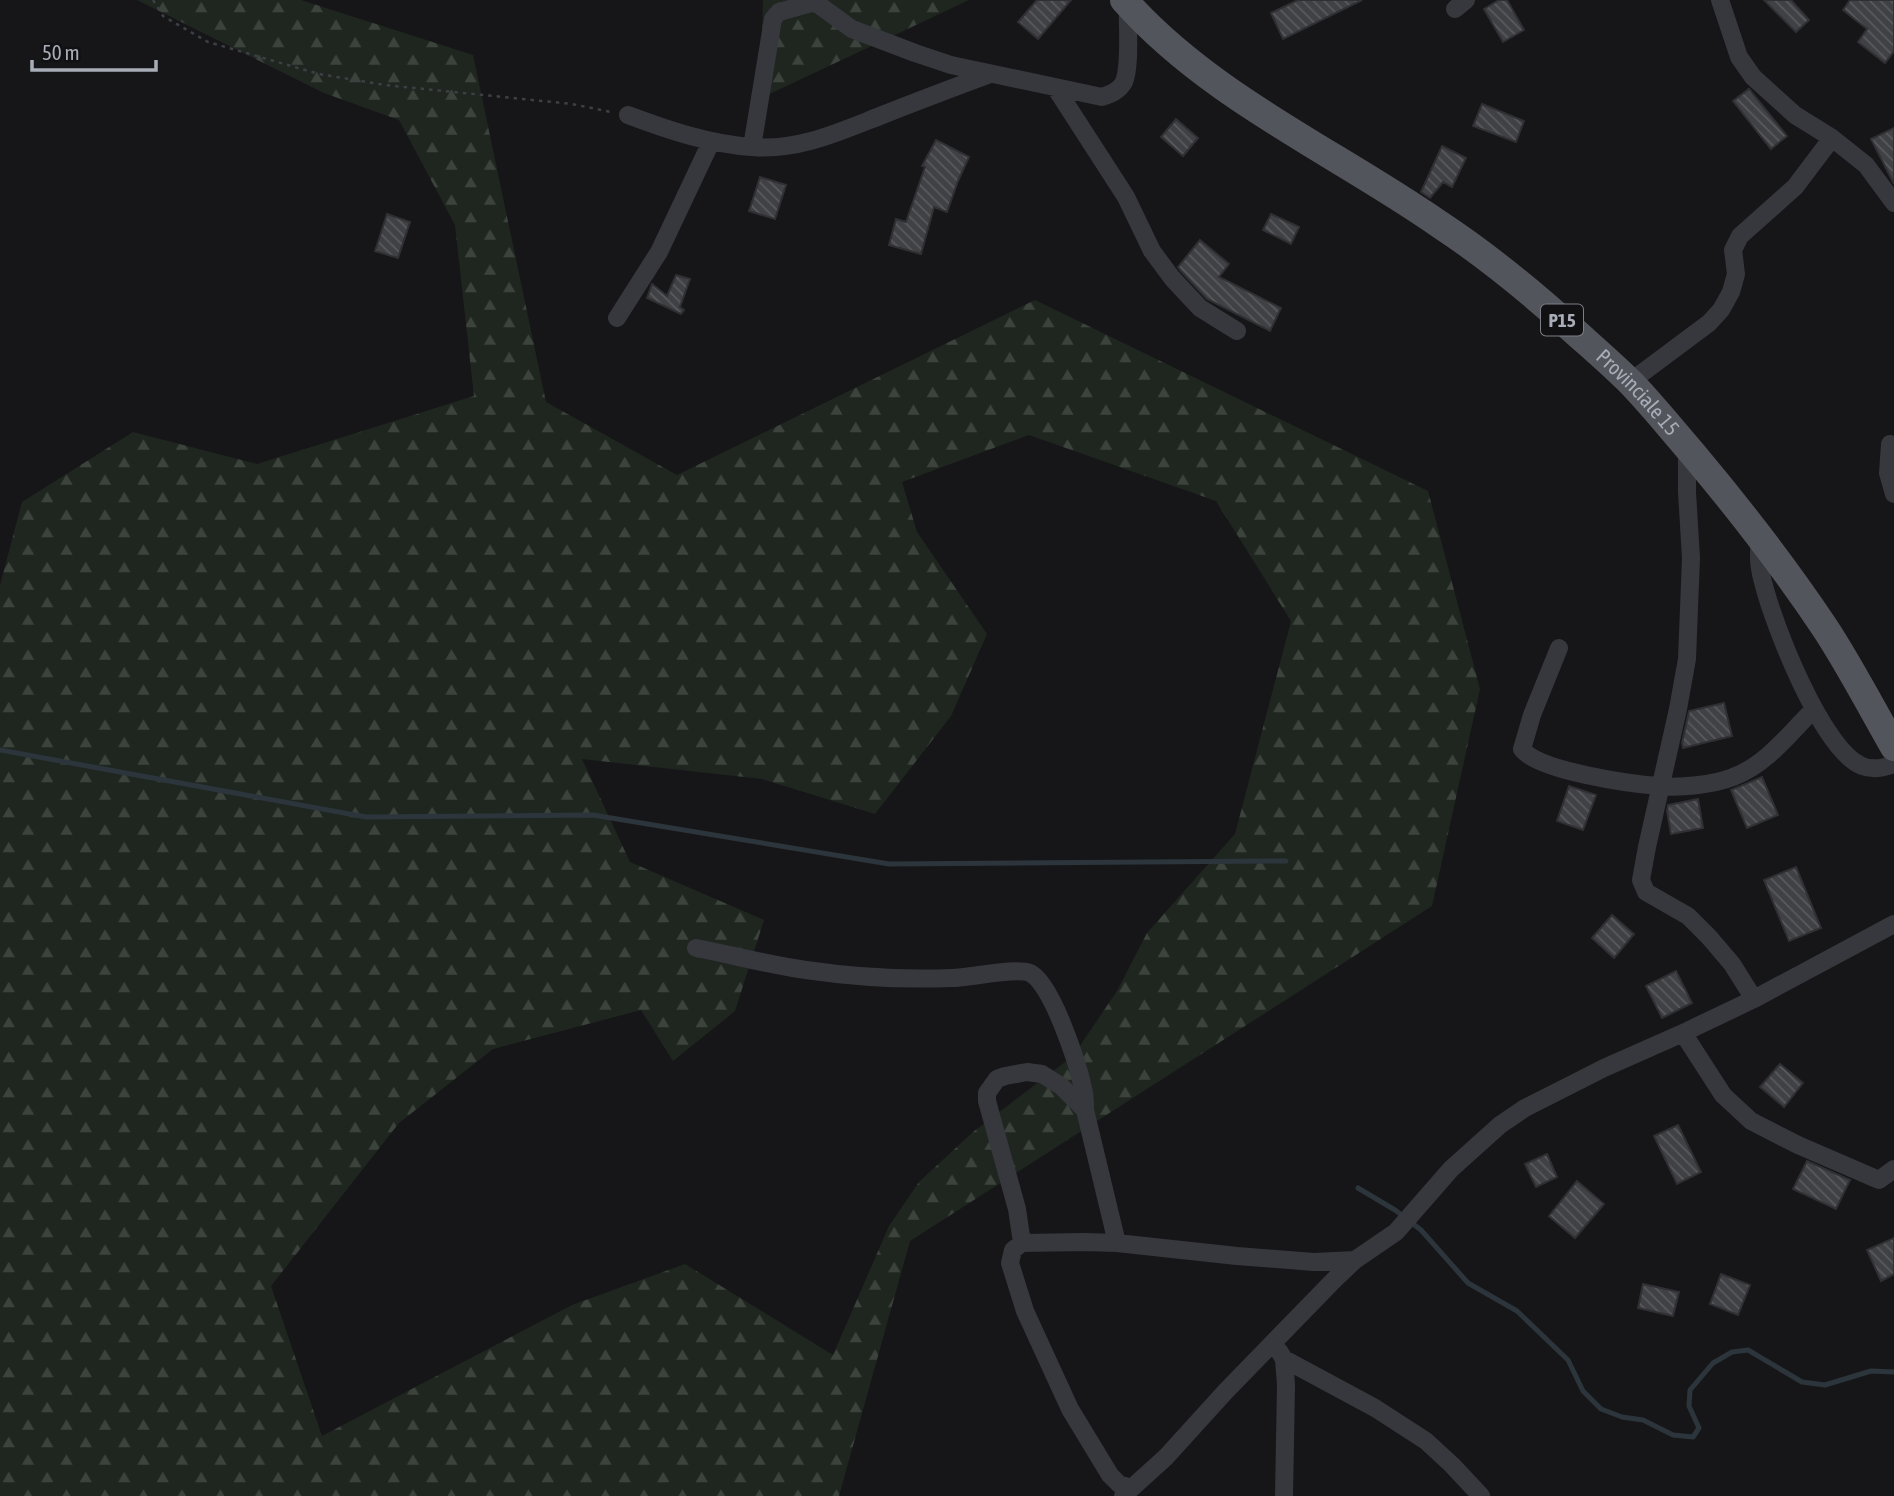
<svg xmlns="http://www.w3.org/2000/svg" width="1894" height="1496" font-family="'Asap Condensed',sans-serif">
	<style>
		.forest { fill: url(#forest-firs); fill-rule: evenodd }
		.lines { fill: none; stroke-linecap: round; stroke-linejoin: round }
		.stream { stroke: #2c353c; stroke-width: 5 }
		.building { fill: url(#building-back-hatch); stroke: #303034; stroke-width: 2 }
		.path { stroke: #3d3f44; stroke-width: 2.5; stroke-dasharray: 3.5 5; stroke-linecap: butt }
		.street { stroke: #37383d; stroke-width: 18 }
		.primary { stroke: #53555c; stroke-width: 28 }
		.labels { text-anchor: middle; stroke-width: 5; stroke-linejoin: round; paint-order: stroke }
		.shield { fill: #111113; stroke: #7b7e86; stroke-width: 2 }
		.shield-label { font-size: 19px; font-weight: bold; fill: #a8adb8 }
		.street-label { font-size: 21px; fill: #a8adb8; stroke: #111113 }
	</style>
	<defs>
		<pattern id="forest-firs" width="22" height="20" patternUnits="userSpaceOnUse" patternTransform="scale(1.75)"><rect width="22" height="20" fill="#1e261f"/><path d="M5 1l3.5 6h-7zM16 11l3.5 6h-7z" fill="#3c433d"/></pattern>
		<pattern id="building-back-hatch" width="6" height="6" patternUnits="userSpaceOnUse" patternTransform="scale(1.75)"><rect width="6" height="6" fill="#404145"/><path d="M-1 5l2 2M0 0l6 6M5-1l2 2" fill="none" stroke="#595a5e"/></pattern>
	</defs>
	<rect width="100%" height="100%" fill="#161618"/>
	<path class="forest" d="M 137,0 L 301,0 L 473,55 L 546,402 L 677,475 L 1035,300 L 1428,491 L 1480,689 L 1432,906 L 910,1241 L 839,1496 L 0,1496 L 0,585 L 22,502 L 133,432 L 257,464 L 474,396 L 455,225 L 399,120 L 324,93 ZM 1029,435 L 1216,501 L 1291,621 L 1235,834 L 1147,933 L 1117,991 L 1073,1056 L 973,1132 L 919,1182 L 889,1226 L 833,1355 L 685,1264 L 572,1305 L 322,1436 L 271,1286 L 399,1123 L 493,1049 L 641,1010 L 673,1061 L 735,1011 L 764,920 L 630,862 L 582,759 L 762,779 L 875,814 L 951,716 L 987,634 L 917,532 L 902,482 Z
		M 763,0 L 969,0 L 761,98 Z"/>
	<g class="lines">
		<path class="stream" d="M 0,750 L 366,817 L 593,815 L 889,864 L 1286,861
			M 1358,1188 L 1395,1210 L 1421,1230 L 1468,1283 L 1517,1311 L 1568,1360 L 1583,1391 L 1601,1409 L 1622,1417 L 1643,1420 L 1673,1435 L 1693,1437 L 1699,1428 L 1689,1406 L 1690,1390 L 1713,1363 L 1732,1352 L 1748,1350 L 1802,1382 L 1825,1385 L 1871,1371 L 1894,1372"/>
	</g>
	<path class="building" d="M 1037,0 L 1071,0 L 1038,39 L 1018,22 Z
		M 1298,0 L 1362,0 L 1283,39 L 1271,13 Z
		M 1499,0 L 1507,0 L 1524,30 L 1503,42 L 1484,9 Z
		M 1764,0 L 1791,0 L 1809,20 L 1796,32 Z
		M 1850,0 L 1894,0 L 1894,51 L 1885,63 L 1858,42 L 1867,29 L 1843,10 Z
		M 1749,89 L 1787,136 L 1771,149 L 1733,101 Z
		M 1482,104 L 1524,121 L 1516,142 L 1473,126 Z
		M 1176,119 L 1198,138 L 1183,156 L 1161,137 Z
		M 1894,128 L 1894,184 L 1871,139 Z
		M 936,140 L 969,157 L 958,181 L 947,212 L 934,207 L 921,254 L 889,245 L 896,219 L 906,222 L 925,167 L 922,166 Z
		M 1442,146 L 1466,158 L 1452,187 L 1443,182 L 1430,198 L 1421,192 Z
		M 760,177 L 786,185 L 775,219 L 749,211 Z
		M 387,214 L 410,222 L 398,258 L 375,251 Z
		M 1271,214 L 1299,227 L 1291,244 L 1263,230 Z
		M 1200,240 L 1229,264 L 1219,277 L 1281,308 L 1270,331 L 1207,299 L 1181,271 L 1178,267 Z
		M 676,275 L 690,279 L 680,307 L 684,310 L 681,314 L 647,298 L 652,284 L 667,296 Z
		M 1724,703 L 1732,736 L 1683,748 L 1682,743 L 1689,711 Z
		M 1762,777 L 1778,815 L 1747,828 L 1731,790 Z
		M 1569,786 L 1596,795 L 1583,830 L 1557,821 Z
		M 1698,799 L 1703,828 L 1671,834 L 1667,811 L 1668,805 Z
		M 1796,867 L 1821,928 L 1789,941 L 1764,880 Z
		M 1612,915 L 1634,934 L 1614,958 L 1592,938 Z
		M 1676,971 L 1692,1003 L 1662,1018 L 1646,986 Z
		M 1780,1064 L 1803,1083 L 1784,1107 L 1760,1087 Z
		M 1678,1125 L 1701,1172 L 1677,1184 L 1654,1136 Z
		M 1547,1154 L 1557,1177 L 1536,1187 L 1525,1164 Z
		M 1807,1161 L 1850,1180 L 1836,1209 L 1793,1189 Z
		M 1577,1181 L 1604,1204 L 1575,1238 L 1549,1216 Z
		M 1894,1238 L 1894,1274 L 1881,1281 L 1867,1250 Z
		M 1721,1274 L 1750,1285 L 1738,1315 L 1710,1304 Z
		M 1643,1284 L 1679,1292 L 1673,1316 L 1638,1308 Z"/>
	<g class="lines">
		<path class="path" d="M 153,0 L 163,16 L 208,42 L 319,74 L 385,85 L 572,104 L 611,112"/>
		<path class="street" d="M 812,0 L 852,29 L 915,53 L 951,65 L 1102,97 C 1111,94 1119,91 1124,82 C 1131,64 1127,26 1128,5
			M 1720,0 L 1739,57 L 1753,77 L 1795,115 L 1832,138 L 1866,165 L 1894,203
			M 1455,9 L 1466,0
			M 1055,87 L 1126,197 L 1152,251 L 1172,278 L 1200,308 L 1237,331
			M 628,115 C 668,130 709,144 752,147 C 800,151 841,131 885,114 C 920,100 955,87 990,74
			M 752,147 L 773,19 L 779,12 L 815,2
			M 617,318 L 659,252 L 711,142
			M 1630,382 L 1709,323 L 1721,310 L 1731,292 L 1736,274 L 1733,250 L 1740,236 L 1795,187 L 1832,138
			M 1890,444 L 1888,473 L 1894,494
			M 1687,447 L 1687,492 L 1691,558 L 1687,659 L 1678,709 L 1647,847 L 1641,880 L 1646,892 L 1688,916 L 1709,937 L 1732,964 L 1754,999
			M 1761,539 C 1757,553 1759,568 1763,582 C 1773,623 1822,750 1862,766 C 1872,770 1884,768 1894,764
			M 1559,648 L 1532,715 L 1522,749 C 1538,771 1631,784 1659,786 C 1680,788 1713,785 1733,777 C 1766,765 1790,733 1814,709
			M 696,948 C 733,955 769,965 806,970 C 854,977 903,980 951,978 C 970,978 1015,967 1030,973 C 1052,983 1078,1065 1083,1088 C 1085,1095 1085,1103 1085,1110
			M 1683,1033 L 1723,1095 L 1751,1121 L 1798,1145 L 1879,1180 L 1894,1169
			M 1022,1243 L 1017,1209 L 987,1101 L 987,1093 L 997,1079 L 1005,1076 L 1027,1072 L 1042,1074 L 1061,1086 L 1085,1110 L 1117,1243
			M 1279,1351 L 1284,1359 L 1286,1385 L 1284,1496
			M 1284,1359 L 1375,1408 L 1426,1441 L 1452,1465 L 1481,1496
			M 1132,1488 L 1119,1484 L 1110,1475 L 1070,1409 L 1025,1311 L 1010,1263 L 1013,1250 L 1022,1243 L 1084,1242 L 1117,1243 L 1237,1256 L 1314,1262 L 1355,1260
			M 1123,1496 L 1166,1457 L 1225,1392 L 1334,1280 L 1355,1260 L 1396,1232 L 1451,1169 L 1500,1125 L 1525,1108 L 1604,1068 L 1683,1033 L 1754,999 L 1894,924"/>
		<path class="primary" id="s1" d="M 1124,0 C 1210,97 1334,151 1439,224 C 1486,255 1530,291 1572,329 C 1592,347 1613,365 1632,384 C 1654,407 1673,431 1693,454 C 1740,510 1785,568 1825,628 C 1850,666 1871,707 1894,747"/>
	</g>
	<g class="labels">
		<rect class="shield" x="1541" y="304.5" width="42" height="31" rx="5"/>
		<g class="shield-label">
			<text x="1562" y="327">P15</text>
		</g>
		<g class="street-label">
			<text dy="7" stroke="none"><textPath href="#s1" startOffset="649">Provinciale 15</textPath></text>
		</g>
	</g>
	<path d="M32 60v10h124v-10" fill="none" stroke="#a8adb8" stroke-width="3.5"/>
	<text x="42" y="60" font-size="21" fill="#a8adb8" stroke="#111113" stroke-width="5" paint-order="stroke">50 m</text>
</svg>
